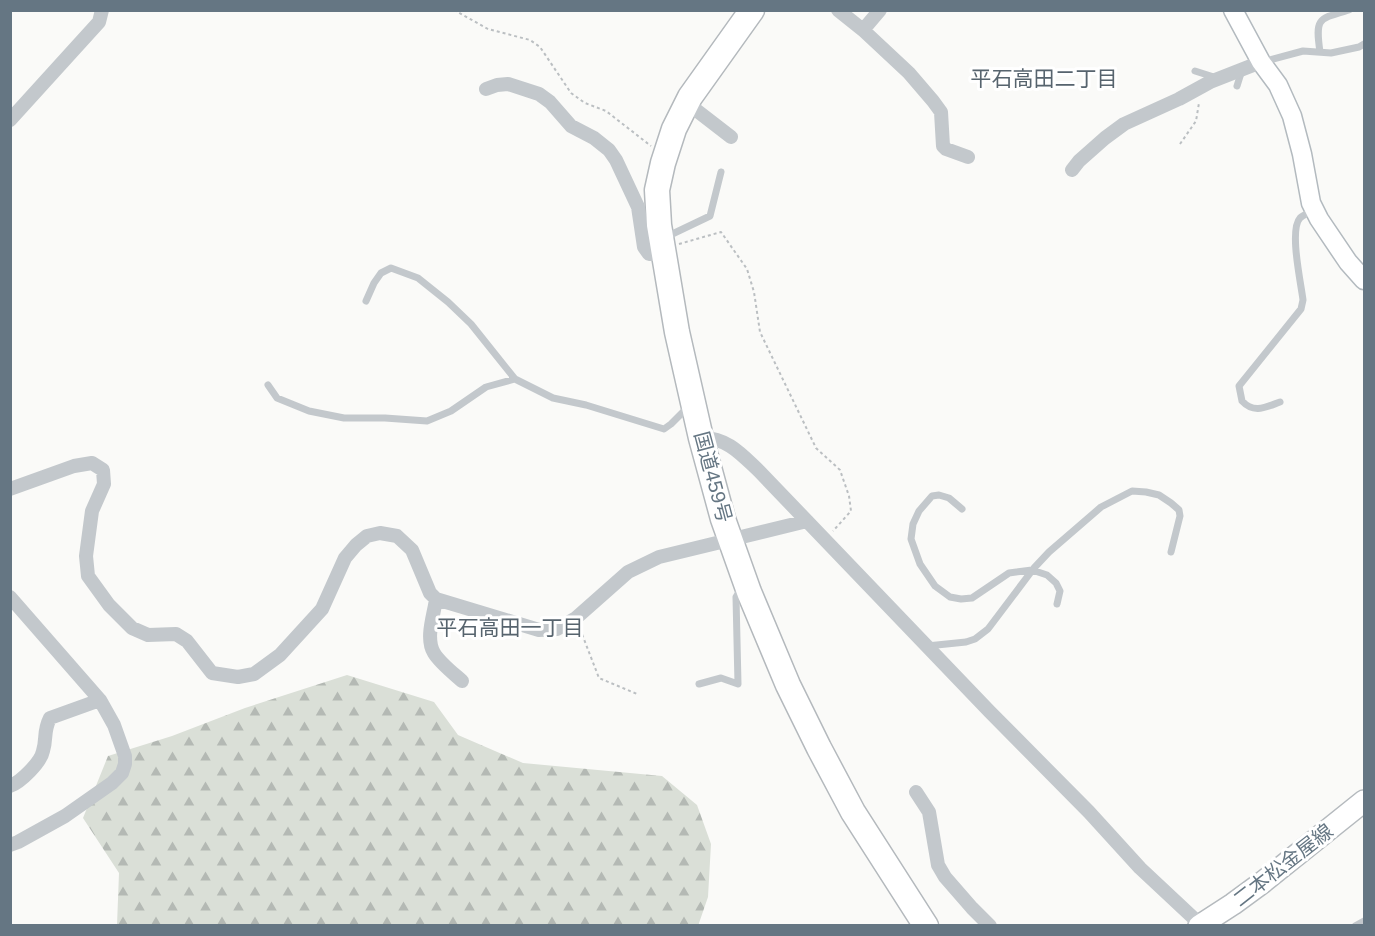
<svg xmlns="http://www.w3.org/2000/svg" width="1375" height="936" font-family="Helvetica,'Noto Sans JP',sans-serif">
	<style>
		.forest { fill: url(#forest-firs) }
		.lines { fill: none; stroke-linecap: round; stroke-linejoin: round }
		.secondary-casing { stroke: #b3babf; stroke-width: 21 }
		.primary-casing { stroke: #b5babe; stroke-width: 24 }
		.highway-casing { stroke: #b4b9bd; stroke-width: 27 }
		.path { stroke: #bbbfc2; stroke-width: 2; stroke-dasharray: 3 3; stroke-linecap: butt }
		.lane { stroke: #c3c8cc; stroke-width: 7 }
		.street { stroke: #c3c8cc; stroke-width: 14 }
		.secondary { stroke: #fff; stroke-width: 18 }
		.primary { stroke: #fff; stroke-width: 21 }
		.highway { stroke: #fff; stroke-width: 24 }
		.labels { text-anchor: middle; stroke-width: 6; stroke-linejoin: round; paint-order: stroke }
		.street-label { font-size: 20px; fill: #657683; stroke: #fff }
		.neighbourhood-label { font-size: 21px; fill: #57646e; stroke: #fff }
	</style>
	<defs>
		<pattern id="forest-firs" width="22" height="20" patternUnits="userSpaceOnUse" patternTransform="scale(1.5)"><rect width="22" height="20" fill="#dadfd7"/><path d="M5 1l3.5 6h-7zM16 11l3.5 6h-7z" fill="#b4b9b4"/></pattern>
	</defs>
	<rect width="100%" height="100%" fill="#fafaf8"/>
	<path class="forest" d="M 347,675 L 434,702 L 458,735 L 523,763 L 662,776 L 697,805 L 711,844 L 708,897 L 698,926 L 117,925 L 119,873 L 83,818 L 108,756 L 172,736 L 245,708 Z"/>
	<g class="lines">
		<g class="secondary-casing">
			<path id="secondary" d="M 1233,10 L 1261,62 L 1278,85 L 1292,116 L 1302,154 L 1311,203 L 1319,219 L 1348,262 L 1364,280"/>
		</g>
		<g class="primary-casing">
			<path id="primary" d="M 1199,926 L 1233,904 L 1263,882 L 1364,801"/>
		</g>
		<g class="highway-casing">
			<path id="highway" d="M 752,10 L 690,97 L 674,129 L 663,163 L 657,190 L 659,225 L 677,332 L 701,438 L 723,519 L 749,592 L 788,685 L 819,748 L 853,812 L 926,926"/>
		</g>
		<path class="path" d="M 454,10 L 488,29 L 530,40 L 540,47 L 571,93 L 585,103 L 606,111 L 651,146
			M 1180,144 L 1196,121 L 1199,103
			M 679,244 L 721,232 L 747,269 L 754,292 L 760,332 L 816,448 L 840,470 L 849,496 L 851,511 L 833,531
			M 580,629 L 599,678 L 637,694"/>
		<path class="lane" d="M 1320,52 C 1315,18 1318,19 1349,10
			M 1262,62 L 1303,51 L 1331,53 L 1359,47 L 1364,44
			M 1195,71 L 1217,78
			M 1237,86 L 1242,70
			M 666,237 L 710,216 L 721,172
			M 366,301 L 374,283 L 381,273 L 391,268 L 418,278 L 448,302 L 471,324 L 515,379
			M 268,385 L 277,398 L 309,411 L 344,418 L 385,418 L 427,421 L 451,411 L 486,387 L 515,379 L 553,398 L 586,405 L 664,429 L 671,424 L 689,406
			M 1280,402 C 1266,407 1254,414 1242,401 L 1239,386 L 1301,309 L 1303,300 C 1301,283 1289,230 1300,218 C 1303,215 1309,213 1312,210
			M 962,509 L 949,498 L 939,495 L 932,496 L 919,511 L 913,524 L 911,539 L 920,564 L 935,586 L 950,597 L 961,599 L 972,598 L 1009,573 L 1032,570 L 1047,575 L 1056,583 L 1060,591 L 1057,604
			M 927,646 L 966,642 L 975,639 L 988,629 L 1034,568 L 1049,552 L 1101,507 L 1132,491 L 1146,492 L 1159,495 L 1171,503 L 1179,510 L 1180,516 L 1171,552
			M 699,684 L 721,678 L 738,684 L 736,597 L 742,587
			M 1355,926 L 1364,921"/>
		<path class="street" d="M 838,10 L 863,30 L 909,73 L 933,101 L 941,112 L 943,146 L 946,149 L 968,157
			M 863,30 L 880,10
			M 486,89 L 497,85 L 508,84 L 539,94 L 550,102 L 571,126 L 594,138 L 609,150 L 616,160 L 638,207 L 644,247 L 649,254 L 663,254
			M 687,103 L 731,137
			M 10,120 L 99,22 L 102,10
			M 1072,170 L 1079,161 L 1105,138 L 1124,124 L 1179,99 L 1210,82 L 1261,62
			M 701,438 C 727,437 742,455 759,471 L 990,712 L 1089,812 L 1140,868 L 1202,926
			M 10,489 L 74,466 L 92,463 L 103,470 L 104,484 L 92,511 L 86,556 L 88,576 L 109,605 L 132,628 L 148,635 L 176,634 L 187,641 L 212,673 L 238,677 L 254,674 L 280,655 L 322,609 L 345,558 L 356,545 L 367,536 L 380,533 L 397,536 L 412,550 L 430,593 L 436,599 L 539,630 L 557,629 L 576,618 L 628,572 L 659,557 L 807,521
			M 10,597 L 100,700 L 114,725 L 125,756 L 125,764 L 122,773 L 112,783 L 65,816 L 18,842 L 10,845
			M 436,599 C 434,615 425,638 434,653 C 440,663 453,673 462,681
			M 10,786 C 21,782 41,762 43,751 C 47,738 43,732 50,718 L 100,700
			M 916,792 L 929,812 L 938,865 L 945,877 L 972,908 L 990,926"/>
		<use href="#secondary" class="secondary"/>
		<use href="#primary" class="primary"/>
		<use href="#highway" class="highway"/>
	</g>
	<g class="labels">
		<g class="street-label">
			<text transform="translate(713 477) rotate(75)" y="7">国道459号</text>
			<text transform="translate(1283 865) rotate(-38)" y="7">二本松金屋線</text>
		</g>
		<g class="neighbourhood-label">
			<text x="1044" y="86">平石高田二丁目</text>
			<text x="510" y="635">平石高田一丁目</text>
		</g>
	</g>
	<rect width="1375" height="936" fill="none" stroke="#657683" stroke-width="24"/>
</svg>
